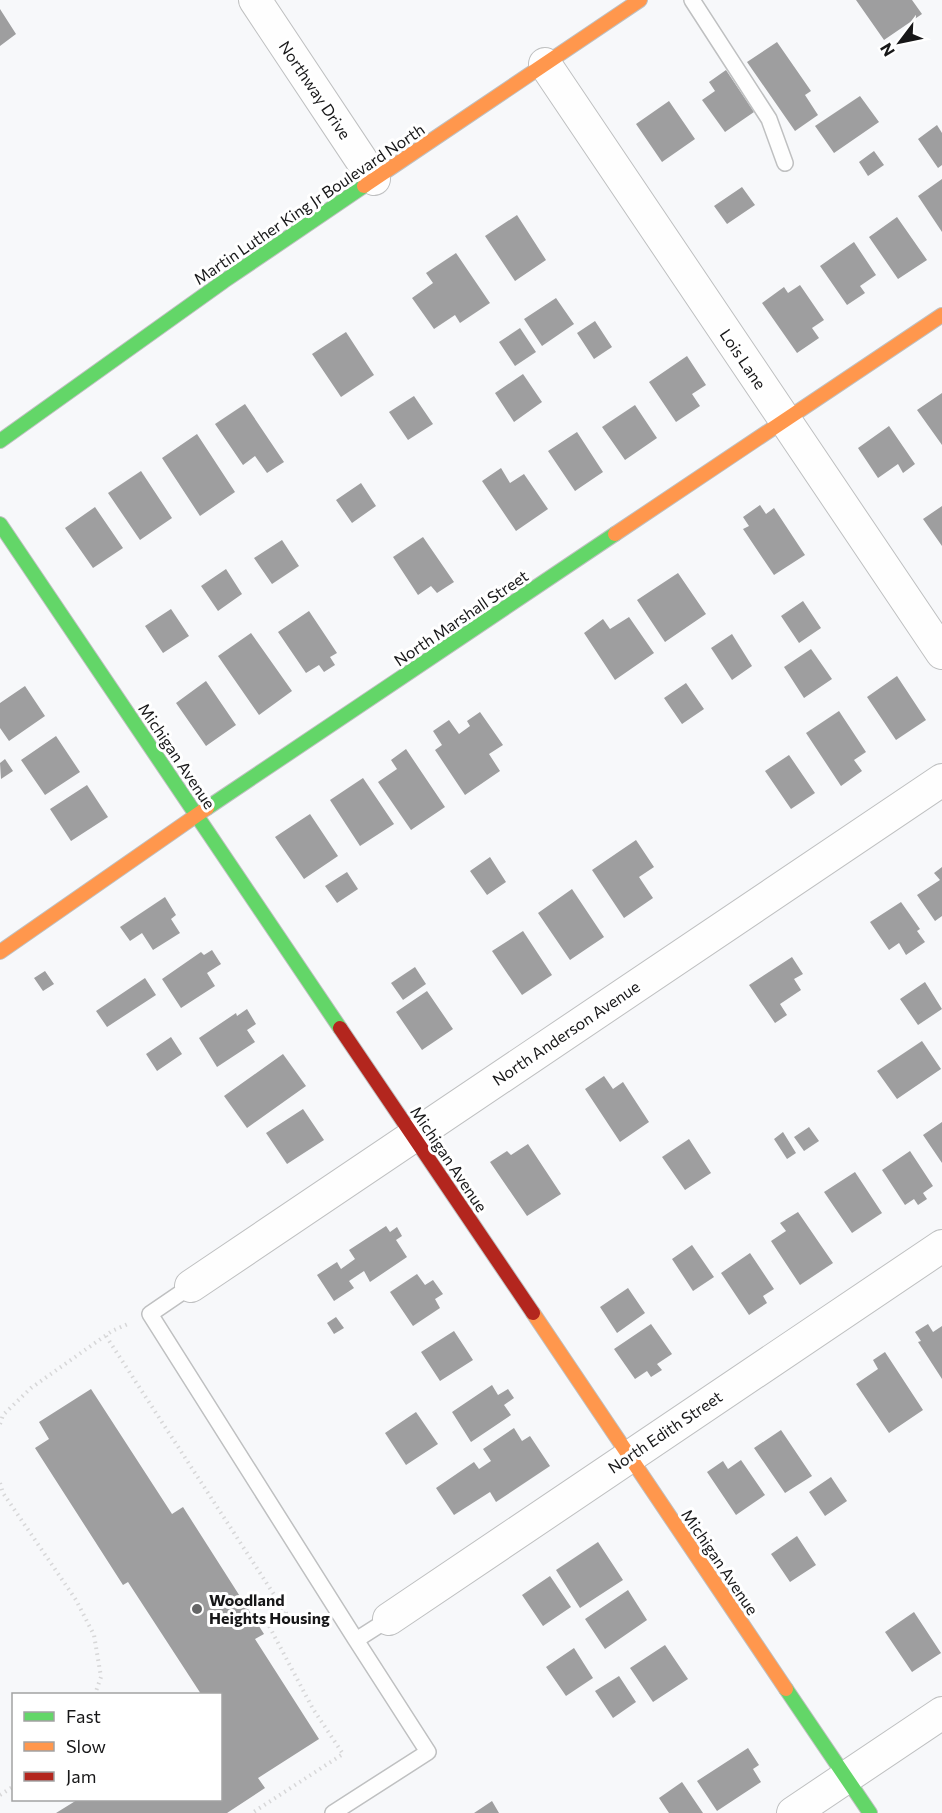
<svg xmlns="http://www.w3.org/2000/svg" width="942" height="1813" font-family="Commissioner,sans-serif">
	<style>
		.building { fill: #9e9e9f }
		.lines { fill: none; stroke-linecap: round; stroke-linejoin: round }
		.lane-casing { stroke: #bfc0c1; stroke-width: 18 }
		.street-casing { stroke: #bfc0c1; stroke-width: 34 }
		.fast-casing { stroke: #bfc0c1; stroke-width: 16 }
		.slow-casing { stroke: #bfc0c1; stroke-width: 16 }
		.jam-casing { stroke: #bfc0c1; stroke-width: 16 }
		.path { stroke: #d7d7d8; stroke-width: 4; stroke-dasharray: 1.5 4.5; stroke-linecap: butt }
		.lane { stroke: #fefefe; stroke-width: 15 }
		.street { stroke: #fefefe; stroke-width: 32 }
		.fast { stroke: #63d668; stroke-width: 14 }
		.slow { stroke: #ff974d; stroke-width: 14 }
		.jam { stroke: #b3261e; stroke-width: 14 }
		.poi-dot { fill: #656667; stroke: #fff; stroke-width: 2 }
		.labels { text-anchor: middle; stroke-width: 6; stroke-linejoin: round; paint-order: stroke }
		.street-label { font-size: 16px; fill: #171718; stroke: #fff }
		.poi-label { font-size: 16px; font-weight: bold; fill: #171718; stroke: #fff; text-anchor: start }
	</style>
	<rect width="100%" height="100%" fill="#f7f8fa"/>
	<path class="building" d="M 856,0 L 912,0 L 922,14 L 884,40 Z
		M 0,9 L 16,34 L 0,46 Z
		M 777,42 L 811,91 L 805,95 L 818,115 L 795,131 L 747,62 Z
		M 726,70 L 754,112 L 725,132 L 702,100 L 715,91 L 709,82 Z
		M 860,96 L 879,122 L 834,153 L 815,126 Z
		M 669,101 L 695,139 L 662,162 L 636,124 Z
		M 937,125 L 942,133 L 942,165 L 938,168 L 918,139 Z
		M 874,151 L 884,165 L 868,176 L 859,162 Z
		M 942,179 L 942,232 L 918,196 Z
		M 742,187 L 755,205 L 727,224 L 714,206 Z
		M 517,215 L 546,260 L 515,281 L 485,236 Z
		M 897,217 L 927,260 L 898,279 L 869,237 Z
		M 854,242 L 876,275 L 860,286 L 865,293 L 847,305 L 820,266 Z
		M 456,253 L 490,303 L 460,323 L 455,315 L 434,329 L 412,298 L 433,283 L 426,273 Z
		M 800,285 L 824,320 L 812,328 L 819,338 L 797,353 L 762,303 L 784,287 L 788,293 Z
		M 556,298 L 574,324 L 542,346 L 524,319 Z
		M 595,321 L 612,347 L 594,359 L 577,333 Z
		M 520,328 L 536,352 L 515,366 L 499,342 Z
		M 346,332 L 374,375 L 341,397 L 312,354 Z
		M 687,356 L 706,385 L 692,394 L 700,406 L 676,422 L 649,382 Z
		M 523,374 L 542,402 L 514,422 L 495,393 Z
		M 942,393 L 942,445 L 917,410 Z
		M 414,396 L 433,424 L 408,440 L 389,412 Z
		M 245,404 L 284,462 L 267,473 L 255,456 L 243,465 L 215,424 Z
		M 635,405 L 657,438 L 625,460 L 602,427 Z
		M 889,426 L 915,464 L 903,473 L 898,464 L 878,478 L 858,448 Z
		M 577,432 L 603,472 L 575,491 L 548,451 Z
		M 197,434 L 235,492 L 200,516 L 162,458 Z
		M 501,468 L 510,483 L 524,474 L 548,509 L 516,531 L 482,481 Z
		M 141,471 L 172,518 L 140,540 L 108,493 Z
		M 361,483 L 376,506 L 352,523 L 336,500 Z
		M 760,505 L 766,514 L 774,508 L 805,555 L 774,575 L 743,529 L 749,526 L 743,517 Z
		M 942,506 L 942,546 L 923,519 Z
		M 95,507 L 123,548 L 93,568 L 65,528 Z
		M 423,537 L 454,582 L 437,593 L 431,586 L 418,595 L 393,557 Z
		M 282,540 L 299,566 L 272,584 L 254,558 Z
		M 226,569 L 242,594 L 218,611 L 201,586 Z
		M 678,573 L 706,614 L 665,642 L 637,600 Z
		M 803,601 L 821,628 L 799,643 L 781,616 Z
		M 171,609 L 189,636 L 163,653 L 145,626 Z
		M 309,611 L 337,653 L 330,657 L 335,665 L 324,672 L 319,665 L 306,673 L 278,632 Z
		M 629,617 L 654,653 L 615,680 L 584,633 L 603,619 L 610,629 Z
		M 251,633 L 292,691 L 259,715 L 218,656 Z
		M 732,634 L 752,666 L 732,680 L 711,648 Z
		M 811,649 L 832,679 L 804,698 L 784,667 Z
		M 897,676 L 926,720 L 896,740 L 867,697 Z
		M 206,681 L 236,725 L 206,746 L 176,703 Z
		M 686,683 L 704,709 L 682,724 L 664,698 Z
		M 25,686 L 45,716 L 9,741 L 0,728 L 0,703 Z
		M 839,711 L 866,752 L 854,760 L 862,771 L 841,786 L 806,733 Z
		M 480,712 L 503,745 L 489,754 L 500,771 L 465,795 L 435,750 L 442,745 L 433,731 L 449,720 L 459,734 L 470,726 L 467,721 Z
		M 56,736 L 80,772 L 45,795 L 21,760 Z
		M 406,749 L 445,807 L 411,830 L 378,782 L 397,769 L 391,760 Z
		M 789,755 L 815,793 L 791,809 L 765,771 Z
		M 5,759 L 13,771 L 1,779 L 0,763 Z
		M 363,778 L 394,824 L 360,846 L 330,800 Z
		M 87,785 L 108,817 L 71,841 L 50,809 Z
		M 310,814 L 338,856 L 304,879 L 275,837 Z
		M 636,840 L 654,867 L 639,877 L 653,898 L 624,918 L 592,870 Z
		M 490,857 L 506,882 L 487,895 L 470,871 Z
		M 942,867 L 942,916 L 935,921 L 917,895 L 940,880 L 934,873 Z
		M 347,872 L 358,889 L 337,903 L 325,886 Z
		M 572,889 L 604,937 L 570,960 L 538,913 Z
		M 165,897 L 176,915 L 171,919 L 180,933 L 153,950 L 142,933 L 130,941 L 120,927 Z
		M 901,902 L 920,929 L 917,931 L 925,942 L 906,955 L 899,943 L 889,950 L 870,922 Z
		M 523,931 L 552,975 L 522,995 L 492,951 Z
		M 212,950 L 221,964 L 207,973 L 215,986 L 181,1008 L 162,979 L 201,952 L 204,955 Z
		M 792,957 L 803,974 L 794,979 L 801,990 L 780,1004 L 787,1015 L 775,1023 L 749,985 Z
		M 415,967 L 426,984 L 403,1000 L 391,983 Z
		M 45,971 L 54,984 L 43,991 L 34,978 Z
		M 145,978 L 156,995 L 107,1027 L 96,1011 Z
		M 925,982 L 942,1009 L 918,1025 L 900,999 Z
		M 427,991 L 453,1029 L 422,1050 L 396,1012 Z
		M 247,1009 L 256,1024 L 247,1030 L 255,1042 L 217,1067 L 199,1038 L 236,1013 L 237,1016 Z
		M 171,1037 L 182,1054 L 157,1071 L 146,1054 Z
		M 922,1041 L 941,1069 L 897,1099 L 877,1071 Z
		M 283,1054 L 306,1086 L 247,1128 L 224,1096 Z
		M 604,1076 L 613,1089 L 623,1082 L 649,1122 L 620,1142 L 585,1089 Z
		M 303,1109 L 324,1140 L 287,1164 L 266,1133 Z
		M 942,1122 L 942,1163 L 923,1135 Z
		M 809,1127 L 819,1141 L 804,1151 L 794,1137 Z
		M 783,1132 L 796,1153 L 787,1159 L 774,1139 Z
		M 689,1139 L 711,1173 L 685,1190 L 662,1157 Z
		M 528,1144 L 561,1194 L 527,1216 L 490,1162 L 507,1151 L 511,1155 Z
		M 910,1151 L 933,1186 L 923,1193 L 927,1199 L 918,1205 L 914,1199 L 905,1205 L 882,1170 Z
		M 855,1172 L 882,1213 L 852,1233 L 824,1192 Z
		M 798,1212 L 833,1263 L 800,1285 L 771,1241 L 786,1231 L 780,1223 Z
		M 386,1226 L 390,1232 L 397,1227 L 402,1236 L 396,1240 L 407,1257 L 370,1282 L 364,1271 L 349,1281 L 354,1288 L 334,1301 L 317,1275 L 337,1262 L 341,1269 L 355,1259 L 349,1250 Z
		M 692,1245 L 714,1277 L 693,1291 L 672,1259 Z
		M 750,1253 L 774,1289 L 763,1296 L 767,1303 L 749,1315 L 721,1273 Z
		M 417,1274 L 425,1285 L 433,1280 L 443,1294 L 435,1299 L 440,1308 L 413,1326 L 390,1292 Z
		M 628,1288 L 645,1313 L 617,1333 L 600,1307 Z
		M 336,1317 L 344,1328 L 334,1334 L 327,1323 Z
		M 651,1324 L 672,1354 L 657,1364 L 662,1370 L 651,1377 L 647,1371 L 635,1379 L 614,1349 Z
		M 928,1324 L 933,1332 L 942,1326 L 942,1379 L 918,1342 L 921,1341 L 915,1332 Z
		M 454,1331 L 473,1360 L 440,1381 L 421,1352 Z
		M 885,1352 L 923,1410 L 889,1433 L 856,1384 L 878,1369 L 873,1360 Z
		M 492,1385 L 498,1395 L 508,1389 L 514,1398 L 504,1405 L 511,1415 L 471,1442 L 452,1412 Z
		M 91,1389 L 172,1514 L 183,1507 L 264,1634 L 255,1639 L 319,1739 L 258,1778 L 265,1788 L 227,1813 L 56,1813 L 77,1800 L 220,1800 L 220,1694 L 201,1694 L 128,1582 L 123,1585 L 35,1448 L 49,1439 L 39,1422 Z
		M 416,1412 L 438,1444 L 406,1465 L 385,1433 Z
		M 514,1428 L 522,1441 L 530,1436 L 550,1466 L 496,1502 L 490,1492 L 454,1515 L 436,1488 L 474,1462 L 479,1469 L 491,1461 L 483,1449 Z
		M 781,1430 L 812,1476 L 785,1493 L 754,1448 Z
		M 741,1460 L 765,1495 L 736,1515 L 707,1472 L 723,1461 L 728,1469 Z
		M 831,1477 L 847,1501 L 825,1516 L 809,1492 Z
		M 797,1536 L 816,1565 L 790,1582 L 771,1554 Z
		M 598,1542 L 623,1580 L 580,1608 L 556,1570 Z
		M 550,1576 L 571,1607 L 543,1626 L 522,1595 Z
		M 628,1590 L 647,1620 L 605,1649 L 585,1619 Z
		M 914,1612 L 941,1653 L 912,1672 L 885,1632 Z
		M 665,1645 L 688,1679 L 653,1702 L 630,1668 Z
		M 574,1648 L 593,1678 L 566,1696 L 546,1667 Z
		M 619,1676 L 636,1702 L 613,1718 L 595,1691 Z
		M 748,1748 L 759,1765 L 753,1769 L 761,1782 L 717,1811 L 697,1781 Z
		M 682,1782 L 703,1813 L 669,1813 L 659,1798 Z
		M 492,1801 L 499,1813 L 474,1813 Z"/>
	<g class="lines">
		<g class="lane-casing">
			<path id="lane" d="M 692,0 L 769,119 L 785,163
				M 191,1286 L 150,1314 L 356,1640
				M 333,1813 L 428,1752 L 356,1640 L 389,1619"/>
		</g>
		<g class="street-casing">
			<path id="street" d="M 255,0 L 374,179
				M 545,64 L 942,653
				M 191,1286 L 942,780
				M 389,1619 L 942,1246
				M 793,1813 L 942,1713"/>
		</g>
		<g class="fast-casing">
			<path id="fast" d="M 0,441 L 224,281 L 364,186
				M 0,524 L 340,1028
				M 207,808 L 615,534
				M 786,1689 L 870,1813"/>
		</g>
		<g class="slow-casing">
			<path id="slow" d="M 364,186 L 640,0
				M 615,534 L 942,315
				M 0,952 L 207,808
				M 533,1313 L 786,1689"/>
		</g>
		<g class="jam-casing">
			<path id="jam" d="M 340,1028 L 533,1313"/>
		</g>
		<path class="path" d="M 106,1336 L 286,1613 L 268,1624 L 313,1709 L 343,1754 L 252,1813
			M 0,1424 L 3,1415 L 31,1388 L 112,1331 L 130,1323
			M 0,1483 L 3,1493 L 76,1600 L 94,1635 L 101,1677 L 95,1694
			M 0,1795 L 14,1786"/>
		<use href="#lane" class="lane"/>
		<use href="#street" class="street"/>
		<use href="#fast" class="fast"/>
		<use href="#slow" class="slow"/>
		<use href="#jam" class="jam"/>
	</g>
	<circle class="poi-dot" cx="197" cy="1609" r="6"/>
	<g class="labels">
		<g class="street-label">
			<text transform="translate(315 90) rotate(56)" y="6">Northway Drive</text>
			<text transform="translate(309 204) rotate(-34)" y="6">Martin Luther King Jr Boulevard North</text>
			<text transform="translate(743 359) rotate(56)" y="6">Lois Lane</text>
			<text transform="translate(461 618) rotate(-34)" y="6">North Marshall Street</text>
			<text transform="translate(177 756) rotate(56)" y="6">Michigan Avenue</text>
			<text transform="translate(566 1033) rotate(-34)" y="6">North Anderson Avenue</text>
			<text transform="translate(449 1159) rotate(56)" y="6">Michigan Avenue</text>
			<text transform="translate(665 1432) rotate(-34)" y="6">North Edith Street</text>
			<text transform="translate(720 1562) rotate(56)" y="6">Michigan Avenue</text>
		</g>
		<g class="poi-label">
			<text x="209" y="1606">Woodland<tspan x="209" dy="18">Heights Housing</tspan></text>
		</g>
	</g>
	<rect x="12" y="1693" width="210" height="108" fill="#ffffff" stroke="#a2a2a3" stroke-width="1.5"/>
	<rect x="24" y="1712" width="30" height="9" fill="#63d668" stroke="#a2a2a3" stroke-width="1.5"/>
	<text x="66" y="1723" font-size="18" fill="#171718">Fast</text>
	<rect x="24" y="1742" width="30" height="9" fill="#ff974d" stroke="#a2a2a3" stroke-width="1.5"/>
	<text x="66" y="1753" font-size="18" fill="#171718">Slow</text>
	<rect x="24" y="1772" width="30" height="9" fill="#b3261e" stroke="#a2a2a3" stroke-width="1.5"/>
	<text x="66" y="1783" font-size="18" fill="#171718">Jam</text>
	<g transform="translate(900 42) rotate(238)" stroke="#ffffff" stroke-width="4.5" paint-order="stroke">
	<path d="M0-4.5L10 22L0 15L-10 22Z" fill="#171718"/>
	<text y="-9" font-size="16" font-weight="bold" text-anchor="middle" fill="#171718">N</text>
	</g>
</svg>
